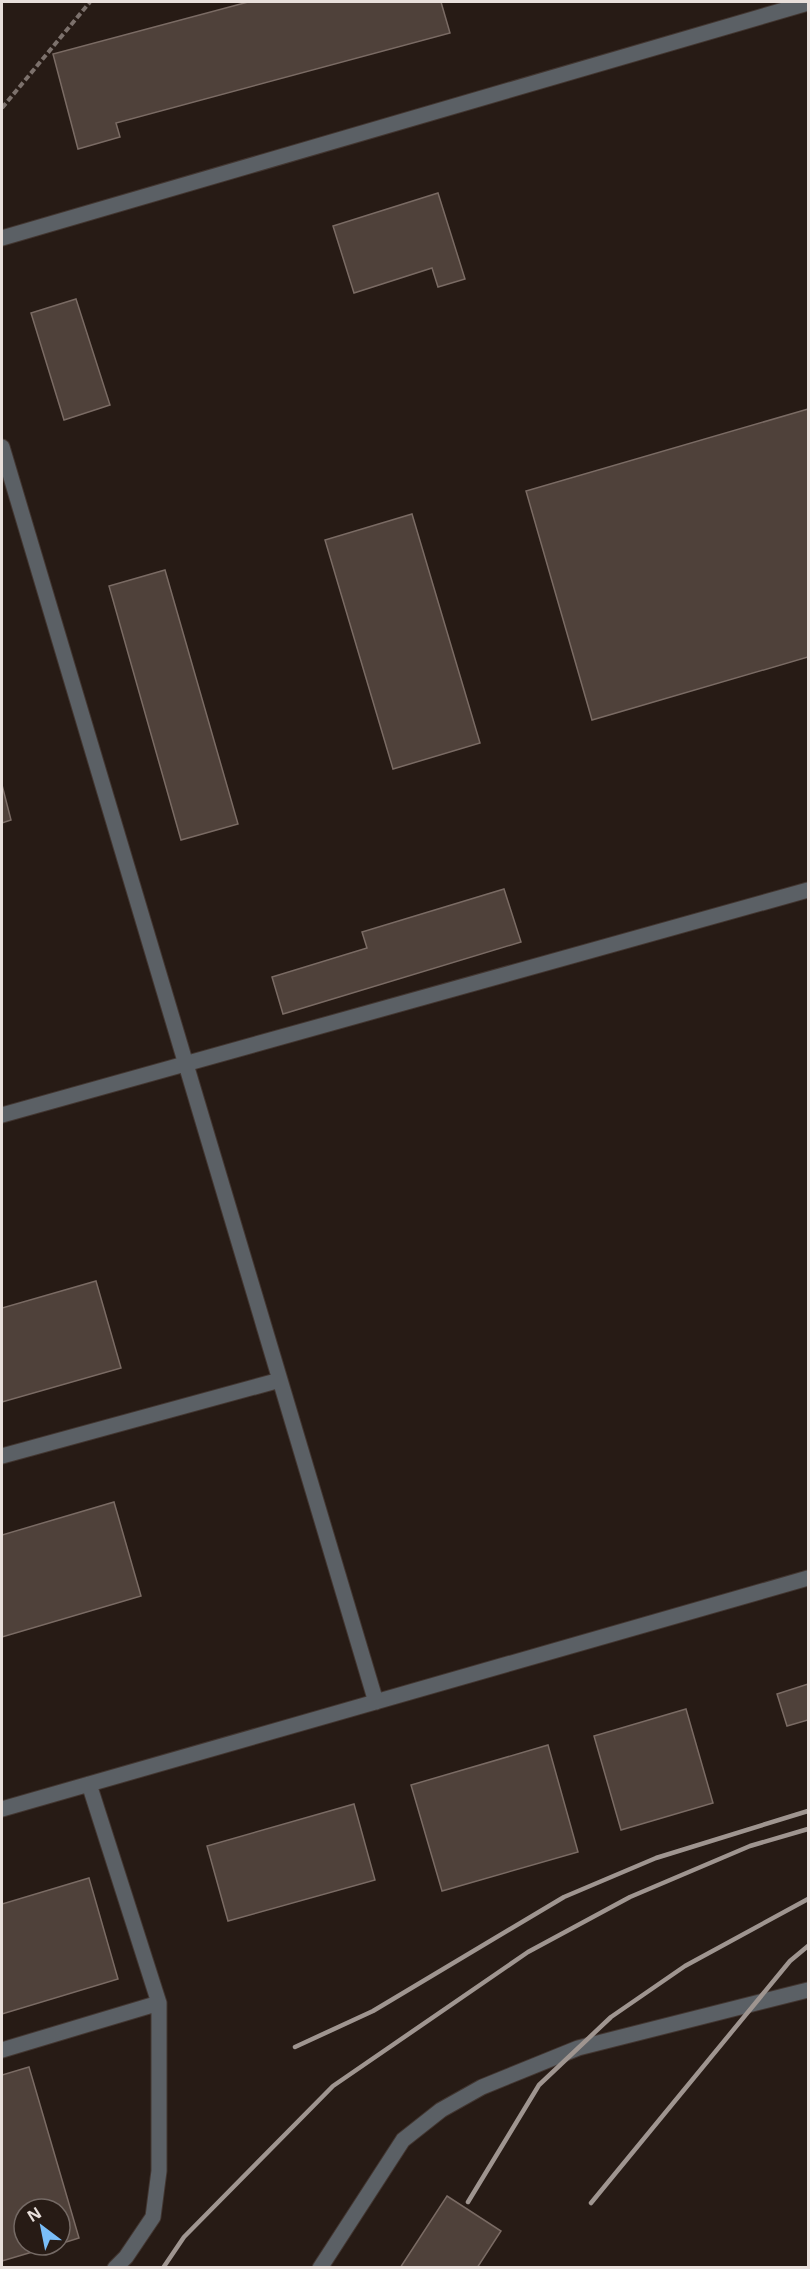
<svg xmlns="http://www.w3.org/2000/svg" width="810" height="2269" font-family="'Noto Sans',sans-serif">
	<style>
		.building { fill: #4f413a; stroke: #7a6b64; stroke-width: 1.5 }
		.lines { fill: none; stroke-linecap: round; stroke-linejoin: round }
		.lane-casing { stroke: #423631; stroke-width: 17 }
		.path { stroke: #7c716c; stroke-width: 4; stroke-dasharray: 6 3; stroke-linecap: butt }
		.lane { stroke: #5b6065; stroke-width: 15 }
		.rail { stroke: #9f9590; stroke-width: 4.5 }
	</style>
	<rect width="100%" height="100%" fill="#271b15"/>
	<path class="building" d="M 248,2 L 441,2 L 450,33 L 116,123 L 120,137 L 78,149 L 53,54 Z
		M 438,193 L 465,279 L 438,287 L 432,268 L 354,293 L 333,226 Z
		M 76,299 L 110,405 L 64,420 L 31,313 Z
		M 808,409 L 808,657 L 592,720 L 526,491 Z
		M 412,514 L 480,743 L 393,769 L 325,540 Z
		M 165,570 L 238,824 L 181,840 L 109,586 Z
		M 2,785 L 11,820 L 2,823 Z
		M 504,889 L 521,942 L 283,1014 L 272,977 L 367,948 L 362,932 Z
		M 96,1281 L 121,1368 L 2,1402 L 2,1308 Z
		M 114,1502 L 141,1596 L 2,1637 L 2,1535 Z
		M 808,1684 L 808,1720 L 787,1726 L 777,1694 Z
		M 686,1709 L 713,1803 L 621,1830 L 594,1736 Z
		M 548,1745 L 578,1852 L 442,1891 L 411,1785 Z
		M 354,1804 L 375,1880 L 228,1921 L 207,1846 Z
		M 89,1878 L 118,1979 L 2,2014 L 2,1904 Z
		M 29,2067 L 79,2238 L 60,2244 L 60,2209 L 24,2209 L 24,2245 L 56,2245 L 2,2261 L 2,2075 Z
		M 447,2196 L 501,2231 L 477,2268 L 400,2268 Z"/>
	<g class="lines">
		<g class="lane-casing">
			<path id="lane" d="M 2,238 L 808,3
				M 2,447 L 376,1702
				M 2,1115 L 808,890
				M 2,1456 L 280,1380
				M 2,1809 L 808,1578
				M 2,2050 L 159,2003 L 89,1784
				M 115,2268 L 126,2257 L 153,2217 L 159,2171 L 159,2003
				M 320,2268 L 403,2140 L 441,2110 L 482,2087 L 578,2048 L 808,1990"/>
		</g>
		<path class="path" d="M 2,108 L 90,2"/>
		<use href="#lane" class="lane"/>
		<path class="rail" d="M 295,2047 L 373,2011 L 564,1897 L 656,1858 L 808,1811
			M 468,2202 L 539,2085 L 611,2017 L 685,1966 L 808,1899
			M 591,2203 L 790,1961 L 808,1946
			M 163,2268 L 184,2237 L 333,2086 L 528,1952 L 630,1897 L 750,1846 L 808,1829"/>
	</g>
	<rect width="810" height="2269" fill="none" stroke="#e8dfdb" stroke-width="6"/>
	<g transform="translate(42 2227) rotate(328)"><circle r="28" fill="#271b15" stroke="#746964" stroke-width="1.5"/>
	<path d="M0-4.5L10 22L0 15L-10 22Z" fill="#7abef8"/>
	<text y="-9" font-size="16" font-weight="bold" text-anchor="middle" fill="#e8dfdb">N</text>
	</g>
</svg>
